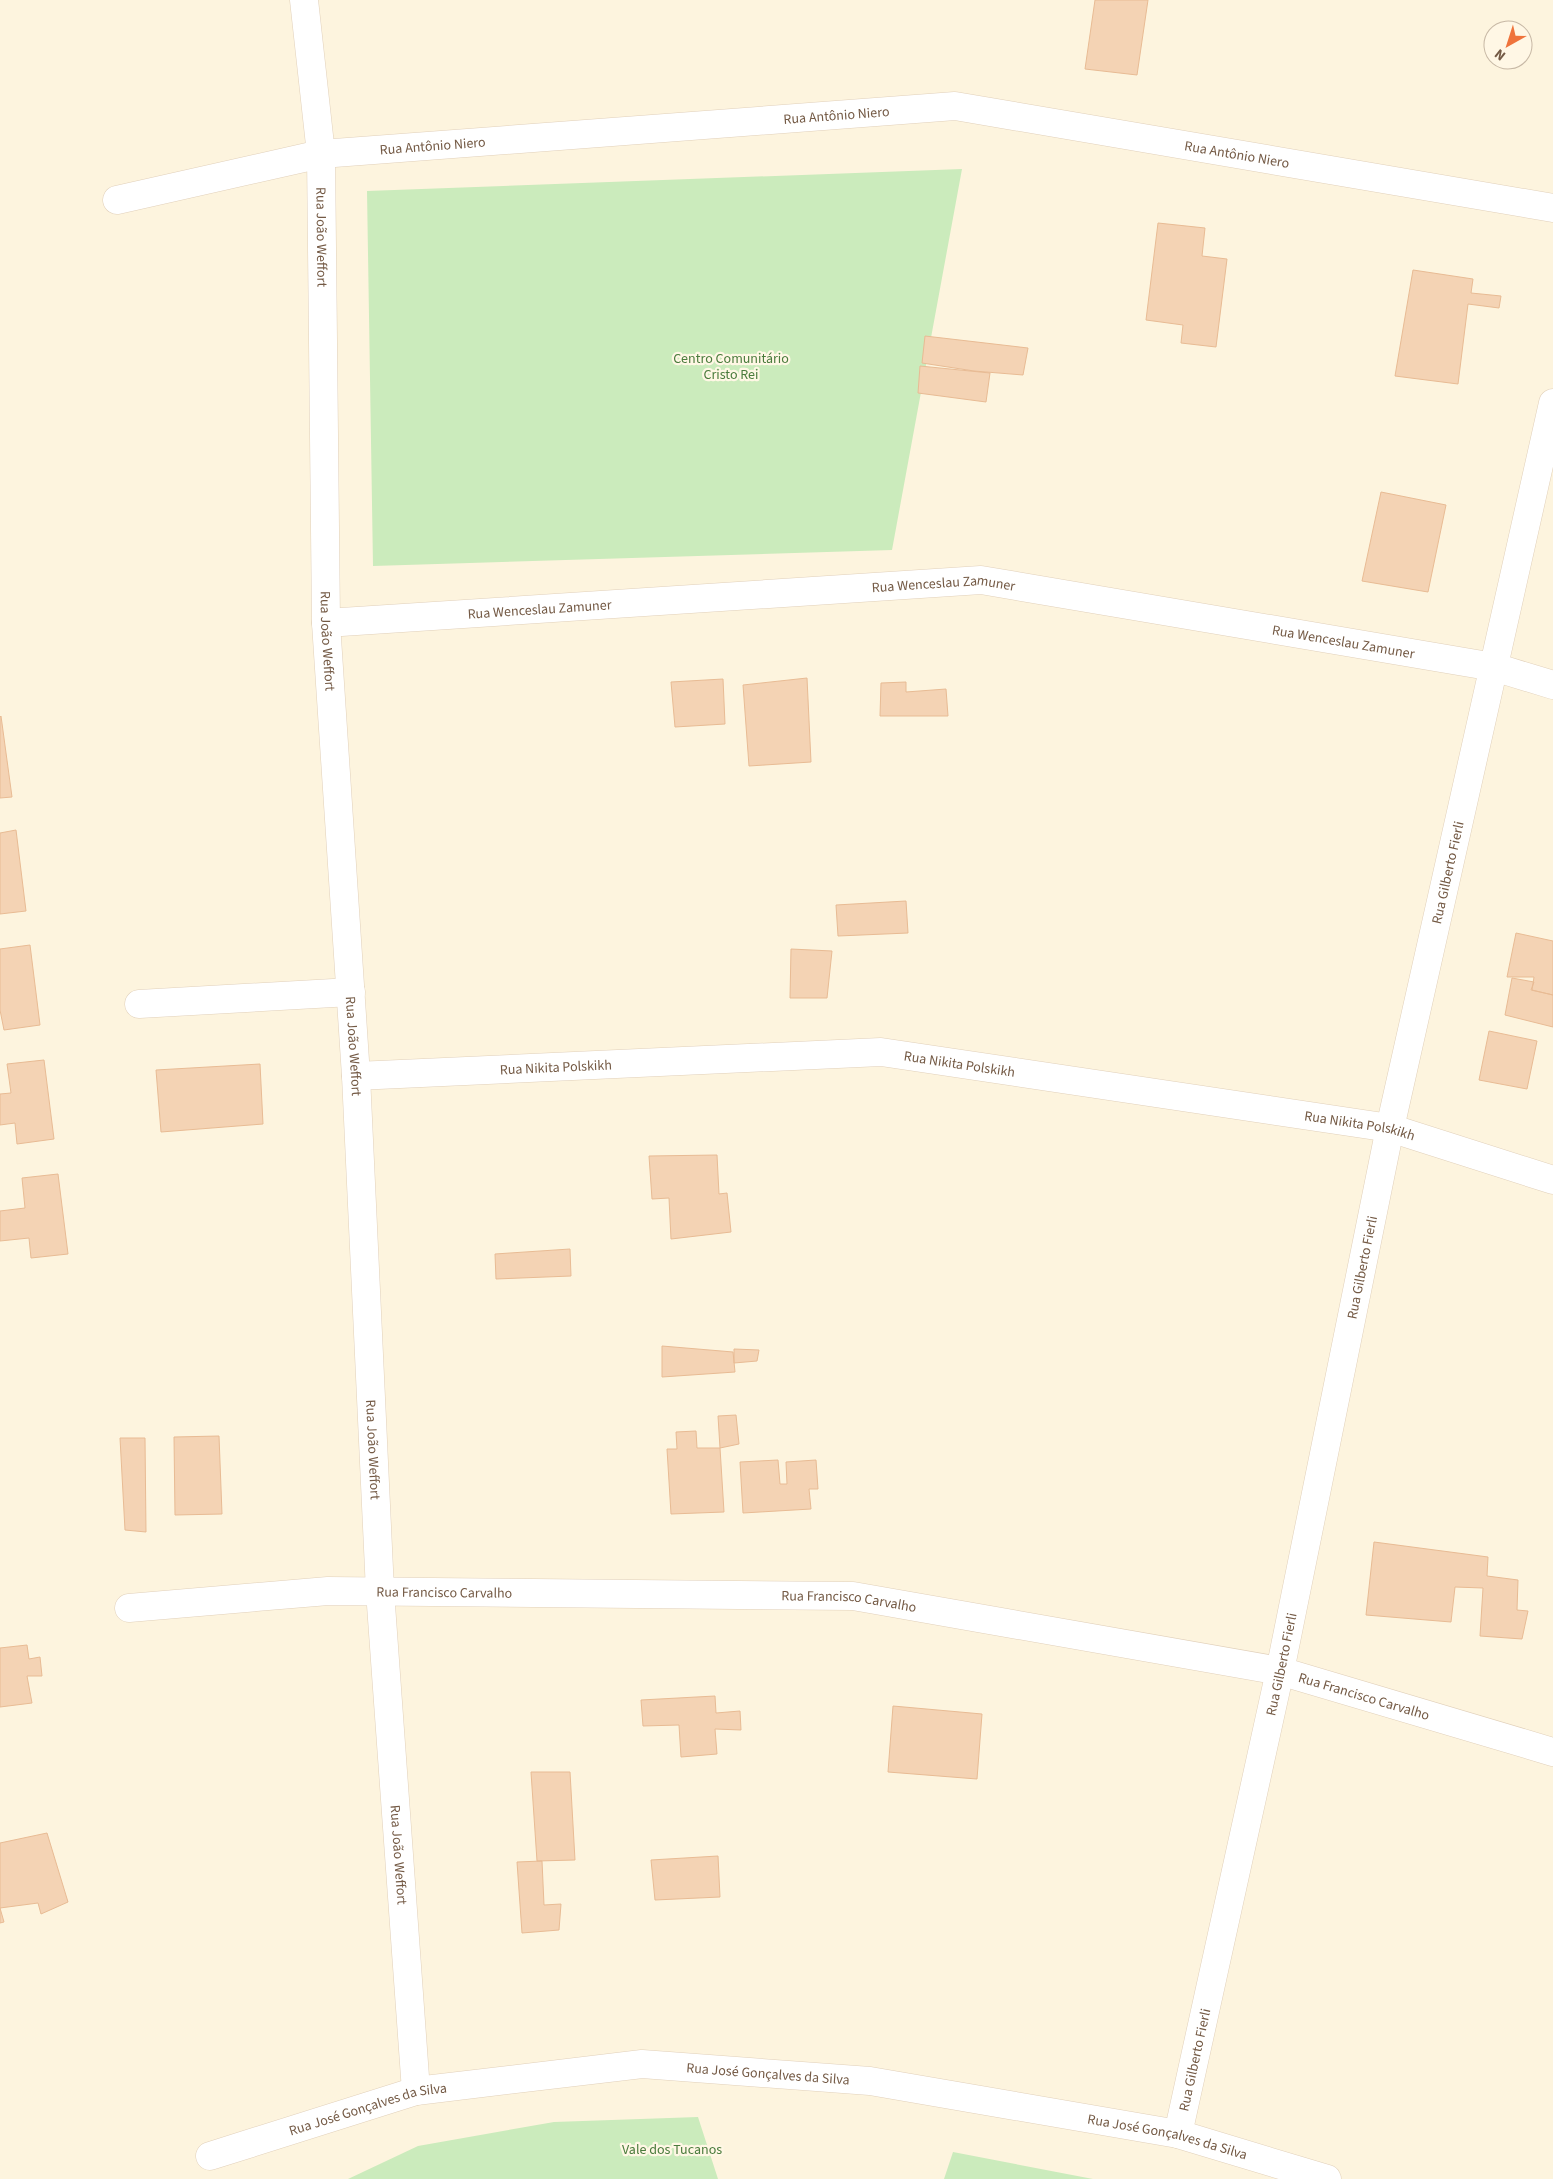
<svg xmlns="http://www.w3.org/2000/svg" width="1553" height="2179" font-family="'Source Sans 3',sans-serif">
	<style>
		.green { fill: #cbebbc }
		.building { fill: #f4d3b4; stroke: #e8bb94 }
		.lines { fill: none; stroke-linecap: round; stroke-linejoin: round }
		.street-casing { stroke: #e1d0ba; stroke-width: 29 }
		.street { stroke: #fff; stroke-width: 28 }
		.labels { text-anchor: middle; stroke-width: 4.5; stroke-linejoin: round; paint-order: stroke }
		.street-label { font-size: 14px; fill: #745a45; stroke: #fff7e5 }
		.park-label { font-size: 14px; fill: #4a7b3c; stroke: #fff7e5 }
	</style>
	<rect width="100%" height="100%" fill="#fdf4de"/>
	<path class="green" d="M 962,169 L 892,550 L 373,566 L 367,191 Z
		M 698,2117 L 718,2179 L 348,2179 L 418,2146 L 554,2122 Z
		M 953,2152 L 1093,2179 L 944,2179 Z"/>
	<path class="building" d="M 1095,0 L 1148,0 L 1137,75 L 1085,69 Z
		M 1158,223 L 1205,228 L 1202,256 L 1227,259 L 1216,347 L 1181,343 L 1183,325 L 1146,320 Z
		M 1413,270 L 1473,279 L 1471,293 L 1501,296 L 1499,308 L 1468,304 L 1458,384 L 1395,376 Z
		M 925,336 L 1028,348 L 1023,375 L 974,371 L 922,363 Z
		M 920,366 L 990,373 L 986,402 L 918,393 Z
		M 1381,492 L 1446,505 L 1428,592 L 1362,581 Z
		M 807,678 L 811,762 L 749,766 L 743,685 Z
		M 723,679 L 725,724 L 675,727 L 671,682 Z
		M 906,682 L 906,692 L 946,689 L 948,716 L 880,716 L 881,683 Z
		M 1,716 L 12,797 L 0,798 L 0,717 Z
		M 16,830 L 26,911 L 0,914 L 0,833 Z
		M 906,901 L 908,933 L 838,936 L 836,905 Z
		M 1516,933 L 1553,941 L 1553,995 L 1532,990 L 1534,977 L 1507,977 Z
		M 30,945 L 40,1025 L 4,1030 L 0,1010 L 0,949 Z
		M 791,949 L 832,951 L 827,998 L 790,998 Z
		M 1512,978 L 1534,982 L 1531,990 L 1553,995 L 1553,1027 L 1505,1015 Z
		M 1489,1031 L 1537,1041 L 1527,1089 L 1479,1080 Z
		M 44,1060 L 54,1139 L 17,1144 L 15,1123 L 0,1125 L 0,1094 L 11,1093 L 7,1064 Z
		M 260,1064 L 263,1124 L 161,1132 L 156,1070 Z
		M 717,1155 L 719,1194 L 727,1193 L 731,1232 L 671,1239 L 669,1198 L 652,1199 L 649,1156 Z
		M 58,1174 L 68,1254 L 31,1258 L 29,1238 L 0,1241 L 0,1211 L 25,1208 L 22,1178 Z
		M 570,1249 L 571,1276 L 496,1279 L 495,1254 Z
		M 662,1346 L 733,1352 L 735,1372 L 662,1377 Z
		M 734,1349 L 759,1350 L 757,1361 L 734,1363 Z
		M 736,1415 L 739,1444 L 720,1448 L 718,1416 Z
		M 696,1431 L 697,1448 L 720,1448 L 724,1512 L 671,1514 L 667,1449 L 677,1449 L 676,1432 Z
		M 219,1436 L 222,1514 L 175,1515 L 174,1437 Z
		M 120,1438 L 145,1438 L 146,1532 L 125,1530 Z
		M 778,1460 L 780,1484 L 787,1484 L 786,1462 L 816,1460 L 818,1489 L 809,1489 L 811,1509 L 743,1513 L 740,1462 Z
		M 1374,1542 L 1488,1557 L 1487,1576 L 1518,1580 L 1517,1610 L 1528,1611 L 1522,1639 L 1480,1636 L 1483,1588 L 1455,1587 L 1451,1622 L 1366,1615 Z
		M 27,1645 L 29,1659 L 40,1657 L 42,1676 L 27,1676 L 32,1703 L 0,1707 L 0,1648 Z
		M 715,1696 L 716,1713 L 740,1711 L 741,1730 L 715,1729 L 717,1754 L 681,1757 L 679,1725 L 643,1726 L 641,1700 Z
		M 893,1706 L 982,1714 L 977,1779 L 888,1772 Z
		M 531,1772 L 570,1772 L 575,1860 L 537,1861 Z
		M 47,1833 L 68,1902 L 41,1914 L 38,1903 L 0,1908 L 4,1922 L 0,1923 L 0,1843 Z
		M 718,1856 L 720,1897 L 655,1900 L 651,1860 Z
		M 542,1861 L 544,1905 L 561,1904 L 559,1930 L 522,1933 L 517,1862 Z"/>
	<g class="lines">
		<g class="street-casing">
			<g id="street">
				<path id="s1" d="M 304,0 L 321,154 L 326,623 L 356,1076 L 380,1591 L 416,2091"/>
				<path id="s2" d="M 117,200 L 321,154 L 955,106 L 1553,208"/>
				<path id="s3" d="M 326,623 L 981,580 L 1494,667 L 1553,685"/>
				<path d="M 139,1004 L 351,992"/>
				<path id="s4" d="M 356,1076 L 881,1052 L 1390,1128 L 1553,1180"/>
				<path id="s5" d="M 129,1608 L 328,1591 L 853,1596 L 1280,1671 L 1553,1752"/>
				<path id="s6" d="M 1178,2134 L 1280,1671 L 1390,1128 L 1553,403"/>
				<path id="s7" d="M 210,2156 L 416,2091 L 642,2064 L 870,2081 L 1178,2134 L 1327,2179"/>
			</g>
		</g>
		<use href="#street" class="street"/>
	</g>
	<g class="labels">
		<g class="street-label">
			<text dy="5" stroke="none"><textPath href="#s2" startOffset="726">Rua Antônio Niero</textPath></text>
			<text dy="5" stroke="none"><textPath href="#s2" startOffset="321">Rua Antônio Niero</textPath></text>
			<text dy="5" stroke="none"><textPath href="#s2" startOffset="1131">Rua Antônio Niero</textPath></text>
			<text dy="5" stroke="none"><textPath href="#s1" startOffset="238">Rua João Weffort</textPath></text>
			<text dy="5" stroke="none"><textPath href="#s3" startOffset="619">Rua Wenceslau Zamuner</textPath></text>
			<text dy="5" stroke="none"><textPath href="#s3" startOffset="214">Rua Wenceslau Zamuner</textPath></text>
			<text dy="5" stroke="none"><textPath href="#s1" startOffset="642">Rua João Weffort</textPath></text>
			<text dy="5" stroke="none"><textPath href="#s3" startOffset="1024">Rua Wenceslau Zamuner</textPath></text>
			<text dy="5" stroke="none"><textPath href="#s6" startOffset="1290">Rua Gilberto Fierli</textPath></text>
			<text dy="5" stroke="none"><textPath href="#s1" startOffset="1048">Rua João Weffort</textPath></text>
			<text dy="5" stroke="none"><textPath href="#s4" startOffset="605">Rua Nikita Polskikh</textPath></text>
			<text dy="5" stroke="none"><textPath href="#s4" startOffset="200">Rua Nikita Polskikh</textPath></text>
			<text dy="5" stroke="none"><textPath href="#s4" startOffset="1010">Rua Nikita Polskikh</textPath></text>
			<text dy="5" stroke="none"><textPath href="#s6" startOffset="886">Rua Gilberto Fierli</textPath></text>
			<text dy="5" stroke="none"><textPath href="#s1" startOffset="1452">Rua João Weffort</textPath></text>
			<text dy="5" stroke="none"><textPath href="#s5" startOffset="316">Rua Francisco Carvalho</textPath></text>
			<text dy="5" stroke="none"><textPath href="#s5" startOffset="721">Rua Francisco Carvalho</textPath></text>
			<text dy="5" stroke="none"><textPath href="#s6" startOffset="481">Rua Gilberto Fierli</textPath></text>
			<text dy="5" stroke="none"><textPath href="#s5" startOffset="1246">Rua Francisco Carvalho</textPath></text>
			<text dy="5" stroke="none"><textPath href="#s1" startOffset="1858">Rua João Weffort</textPath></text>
			<text dy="5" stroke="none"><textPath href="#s6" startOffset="76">Rua Gilberto Fierli</textPath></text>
			<text dy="5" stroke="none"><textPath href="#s7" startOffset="570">Rua José Gonçalves da Silva</textPath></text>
			<text dy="5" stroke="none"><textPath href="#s7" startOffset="165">Rua José Gonçalves da Silva</textPath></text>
			<text dy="5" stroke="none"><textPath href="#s7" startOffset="975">Rua José Gonçalves da Silva</textPath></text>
		</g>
		<g class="park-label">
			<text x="731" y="363">Centro Comunitário<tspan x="731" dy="16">Cristo Rei</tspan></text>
			<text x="672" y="2154">Vale dos Tucanos</text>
		</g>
	</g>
	<g transform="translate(1508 45) rotate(219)"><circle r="24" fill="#fff7e5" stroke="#c7b8a5"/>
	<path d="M0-4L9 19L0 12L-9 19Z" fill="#ef733b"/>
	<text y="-8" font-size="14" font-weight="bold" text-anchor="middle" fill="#745a45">N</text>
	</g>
</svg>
